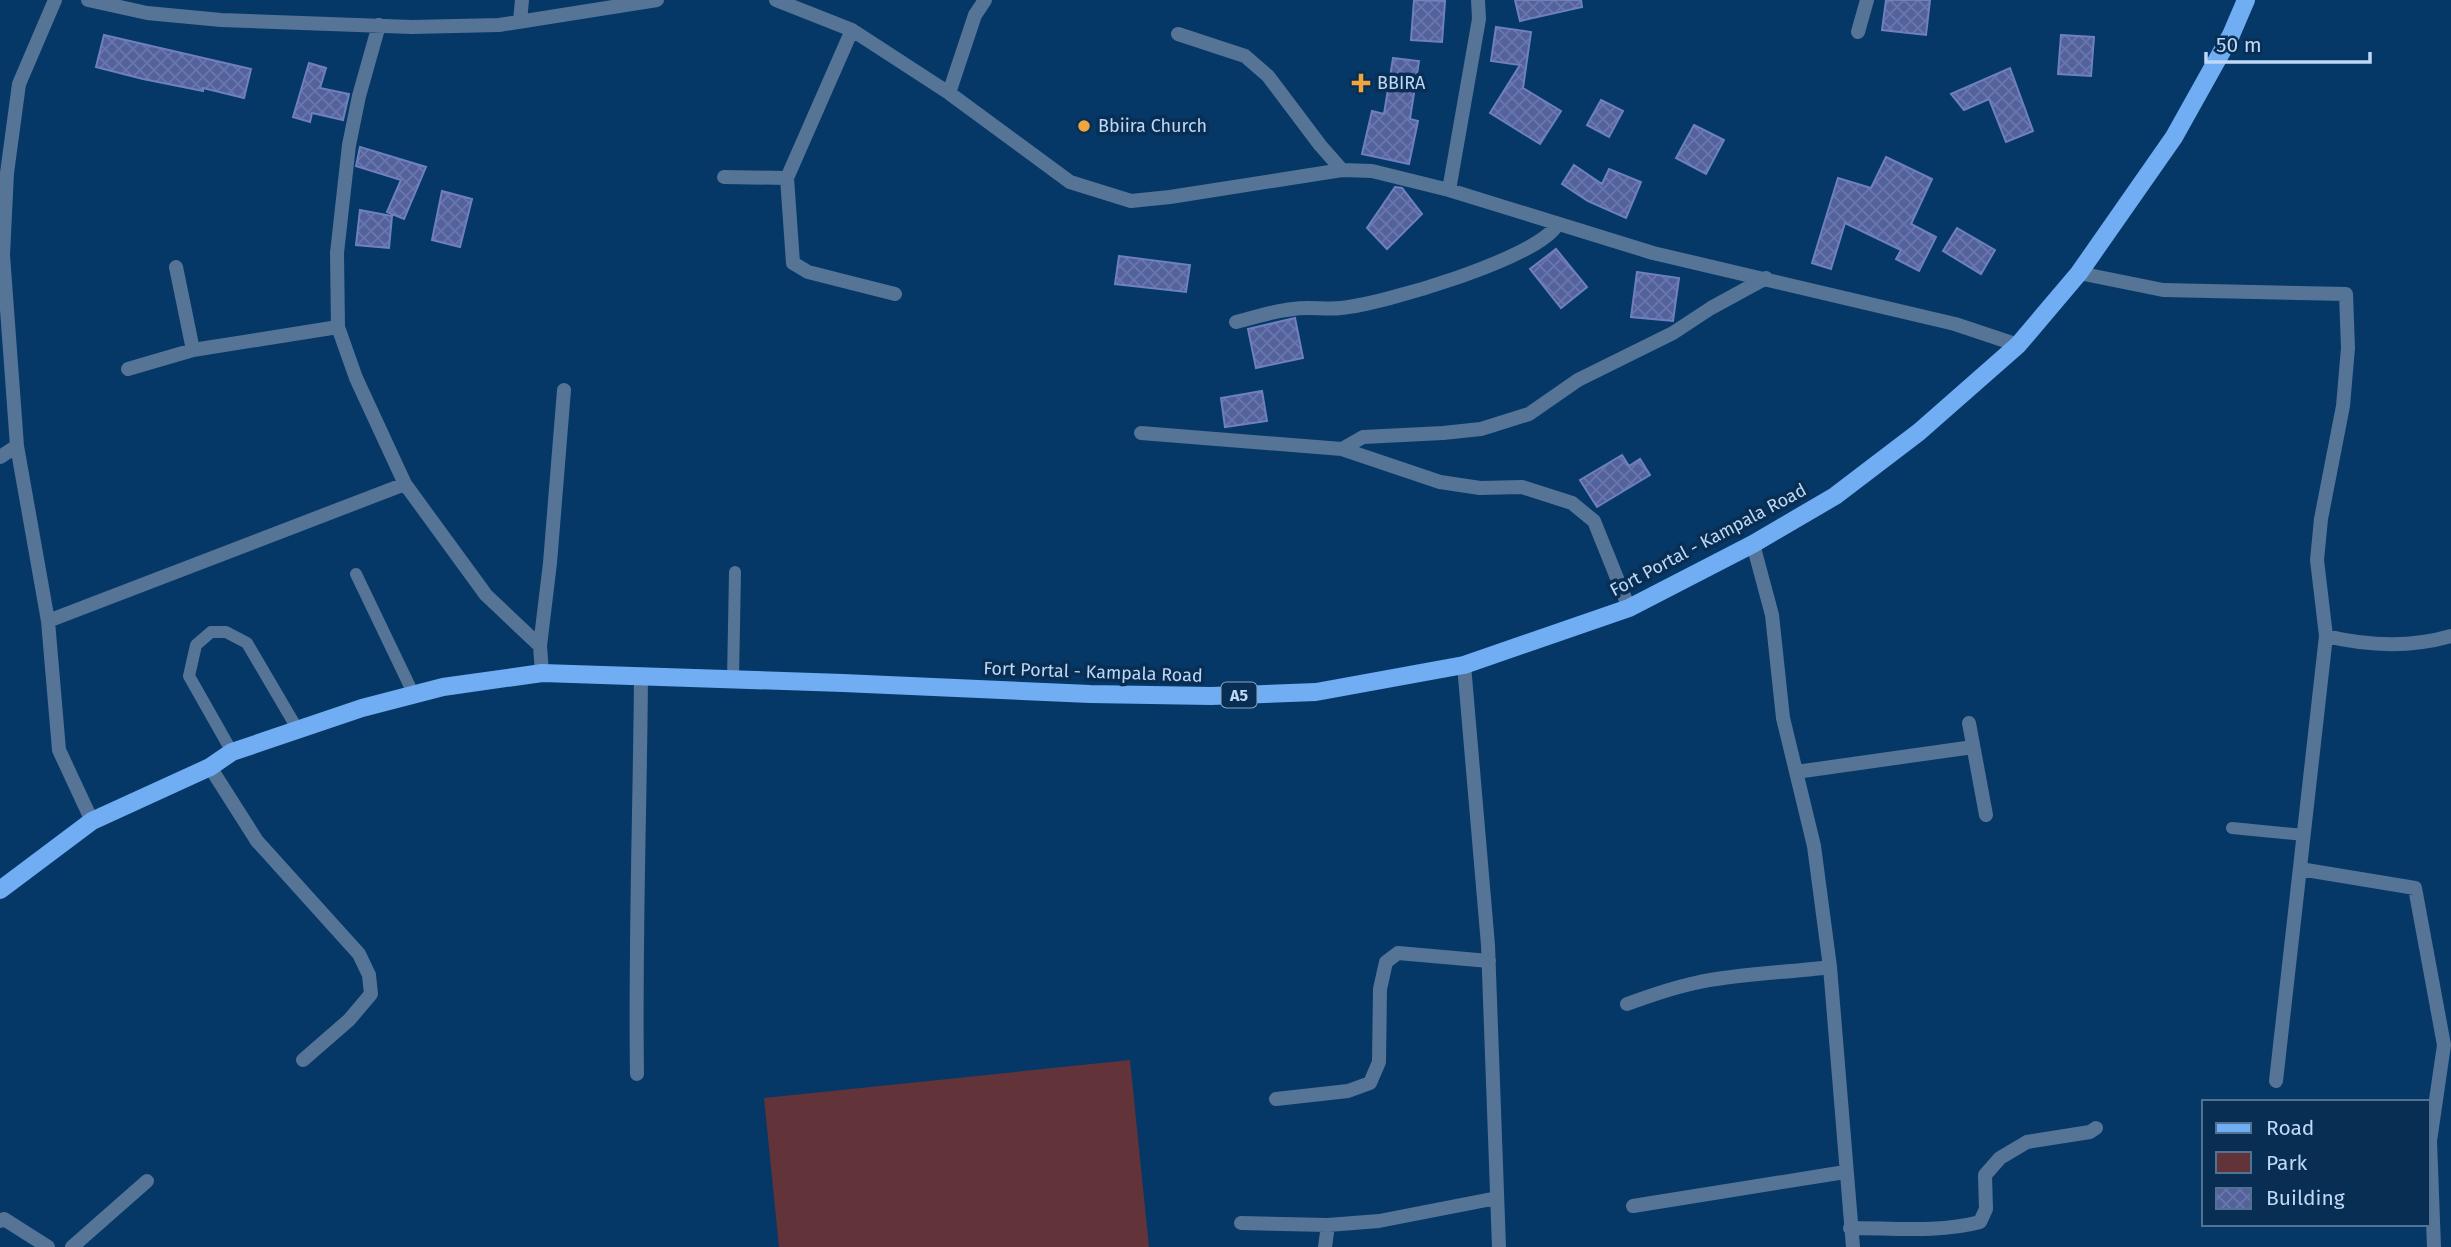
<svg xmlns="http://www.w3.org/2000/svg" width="2451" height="1247" font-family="'Fira Sans',sans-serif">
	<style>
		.park { fill: #623339 }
		.building { fill: url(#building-cross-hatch); stroke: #7080bf; stroke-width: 2 }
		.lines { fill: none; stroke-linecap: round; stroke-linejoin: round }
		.lane { stroke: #567496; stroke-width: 12 }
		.street { stroke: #567496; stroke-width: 14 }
		.primary { stroke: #70adf3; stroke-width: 18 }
		.poi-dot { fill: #efa73d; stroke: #092e53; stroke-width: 2.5 }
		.labels { text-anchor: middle; stroke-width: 7; stroke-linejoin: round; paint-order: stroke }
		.shield { fill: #092e53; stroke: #88a5c4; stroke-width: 2 }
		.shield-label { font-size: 16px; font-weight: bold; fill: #bfd8f5 }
		.poi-label { font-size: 18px; fill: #bfd8f5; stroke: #092e53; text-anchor: start }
		.street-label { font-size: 18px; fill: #bfd8f5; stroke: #092e53 }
	</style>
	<defs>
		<pattern id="building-cross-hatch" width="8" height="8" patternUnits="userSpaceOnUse" patternTransform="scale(1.75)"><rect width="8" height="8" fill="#53619d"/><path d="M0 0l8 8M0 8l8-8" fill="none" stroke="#6a77ab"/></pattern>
	</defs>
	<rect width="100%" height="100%" fill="#053867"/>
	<path class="park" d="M 1130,1060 L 1149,1247 L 779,1247 L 764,1098 Z"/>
	<path class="building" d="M 1414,0 L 1445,1 L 1442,42 L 1411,40 Z
		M 1515,0 L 1581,0 L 1582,7 L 1520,21 Z
		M 1886,0 L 1930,0 L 1926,35 L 1882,30 Z
		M 1496,27 L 1531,32 L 1523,88 L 1561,111 L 1540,144 L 1490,113 L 1520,65 L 1491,61 Z
		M 104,35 L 251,69 L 244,98 L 203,88 L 203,91 L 143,79 L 96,67 Z
		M 2061,35 L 2094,37 L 2091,76 L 2058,74 Z
		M 1393,58 L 1419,61 L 1410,119 L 1418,121 L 1409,164 L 1362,154 L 1372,111 L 1384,114 Z
		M 309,63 L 326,68 L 320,88 L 349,94 L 343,120 L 312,113 L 310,122 L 293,117 Z
		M 2010,68 L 2033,131 L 2006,142 L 1989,99 L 1964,110 L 1951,94 Z
		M 1601,100 L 1623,111 L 1609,137 L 1587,125 Z
		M 1694,125 L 1724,140 L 1706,174 L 1676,158 Z
		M 360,147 L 426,167 L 404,219 L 387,212 L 401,180 L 356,166 Z
		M 1886,157 L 1932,179 L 1911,224 L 1936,237 L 1919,271 L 1896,259 L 1901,250 L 1845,223 L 1831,269 L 1812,263 L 1838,178 L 1871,188 Z
		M 1574,165 L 1602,184 L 1609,169 L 1641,182 L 1626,218 L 1588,201 L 1562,184 Z
		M 1395,187 L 1402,188 L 1422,214 L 1387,249 L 1367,228 Z
		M 442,191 L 472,199 L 460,247 L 432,240 Z
		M 360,210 L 392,216 L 389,248 L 356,245 Z
		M 1957,228 L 1995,250 L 1981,274 L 1943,251 Z
		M 1556,249 L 1587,287 L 1561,308 L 1530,269 Z
		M 1119,256 L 1190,265 L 1186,292 L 1115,284 Z
		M 1637,272 L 1679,278 L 1673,321 L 1631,317 Z
		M 1295,318 L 1303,358 L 1256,368 L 1248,329 Z
		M 1262,391 L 1267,421 L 1225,427 L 1221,398 Z
		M 1622,455 L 1629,466 L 1640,459 L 1650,475 L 1597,507 L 1580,480 Z"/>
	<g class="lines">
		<path class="lane" d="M 356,574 L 414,695
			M 733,679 L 735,572
			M 232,752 L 189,676 L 196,645 L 211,632 L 226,632 L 247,643 L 298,730
			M 2232,828 L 2304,835"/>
		<path class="street" d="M 55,0 L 19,84 L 7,173 L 3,255 L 17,446 L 48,621 L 59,750 L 92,821
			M 88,0 L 147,13 L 221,20 L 412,27 L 499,25 L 657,0
			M 776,0 L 852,30 L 949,93 L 1070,182 L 1131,201 L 1170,197 L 1342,170 L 1372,171 L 1449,190 L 1653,253 L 1955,324 L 2018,345
			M 520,21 L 522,0
			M 379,25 L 359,96 L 349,145 L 337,253 L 338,327 L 356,378 L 405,484 L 486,595 L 540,646 L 542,673
			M 852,30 L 787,178 L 793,263 L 808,272 L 895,294
			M 1858,32 L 1867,0
			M 1178,34 L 1245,56 L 1268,76 L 1320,145 L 1342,170
			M 949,93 L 975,15 L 985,0
			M 724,177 L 787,178
			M 1449,190 L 1479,19 L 1478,0
			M 176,267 L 193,350
			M 2079,273 L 2163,290 L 2346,294 L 2348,348 L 2343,406 L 2321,519 L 2317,560 L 2326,636 L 2276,1081
			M 1236,322 C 1255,317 1274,311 1293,309 C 1309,306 1325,310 1341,308 C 1383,304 1536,259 1557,225
			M 128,369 L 193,350 L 338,327
			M 1141,433 L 1342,449 L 1440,482 L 1480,488 L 1522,487 L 1572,503 L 1594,521 L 1629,608
			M 1342,449 L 1363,437 L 1443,433 L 1481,429 L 1529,414 L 1578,380 L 1673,333 L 1711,308 L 1766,278
			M 0,457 L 17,446
			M 1753,544 L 1772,615 L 1783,718 L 1814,846 L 1830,967 L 1853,1247
			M 48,621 L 405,484
			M 2326,636 C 2368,646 2410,648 2451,636
			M 540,646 L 550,563 L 564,390
			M 1464,665 L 1488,945 L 1499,1247
			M 1969,723 L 1986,815
			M 210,767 L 257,841 L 359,954 L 369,975 L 371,994 L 349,1020 L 303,1060
			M 1796,772 L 1973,747
			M 2300,869 L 2415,888 L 2444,1045 L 2430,1141 L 2434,1247
			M 1627,1004 C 1649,996 1671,988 1695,983 C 1739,973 1785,973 1830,967
			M 637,1074 C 635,941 640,809 641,676
			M 1276,1099 L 1348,1091 L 1370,1083 L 1379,1062 L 1380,989 L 1386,962 L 1398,953 L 1489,961
			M 1633,1206 L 1845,1172
			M 0,1221 L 4,1219 L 48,1247
			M 1241,1223 L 1328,1225 L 1379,1221 L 1497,1198
			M 1850,1228 C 1893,1228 1939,1233 1980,1222 L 1986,1209 L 1985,1175 L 2000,1158 L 2027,1142 L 2090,1132 L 2096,1128
			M 72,1247 L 147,1181
			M 1325,1247 L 1328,1225"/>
		<path class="primary" d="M 0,890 L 92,821 L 210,767 L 232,752 L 362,708 L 443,687 L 542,673 L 843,683 L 1090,694 L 1211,696 L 1316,692 L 1464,665 L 1629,608 L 1753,544 L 1835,496 L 1919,432 L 2018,345 L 2079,273 L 2174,137 L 2231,35 L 2246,0"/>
	</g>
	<g class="poi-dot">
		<path d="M1357.5 72.5h7v7h7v7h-7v7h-7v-7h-7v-7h7z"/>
		<circle cx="1084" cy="126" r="7"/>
	</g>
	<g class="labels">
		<rect class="shield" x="1221.5" y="682.5" width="35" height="25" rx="5"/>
		<g class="shield-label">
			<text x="1239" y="701">A5</text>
		</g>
		<g class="poi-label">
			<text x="1377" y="89">BBIRA</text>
			<text x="1098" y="132">Bbiira Church</text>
		</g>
		<g class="street-label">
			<text transform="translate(1708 540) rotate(-28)" y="6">Fort Portal - Kampala Road</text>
			<text transform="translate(1093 672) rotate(2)" y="6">Fort Portal - Kampala Road</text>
		</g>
	</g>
	<rect x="2202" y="1100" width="228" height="126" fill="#092e53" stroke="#527294" stroke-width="2"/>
	<rect x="2216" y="1123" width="35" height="10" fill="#70adf3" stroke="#527294" stroke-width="2"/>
	<text x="2266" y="1135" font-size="21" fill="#bfd8f5">Road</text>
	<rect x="2216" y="1152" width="35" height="21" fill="#623339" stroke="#527294" stroke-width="2"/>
	<text x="2266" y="1170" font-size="21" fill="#bfd8f5">Park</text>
	<rect x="2216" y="1188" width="35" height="21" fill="url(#building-cross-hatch)" stroke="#527294" stroke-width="2"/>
	<text x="2266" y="1205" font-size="21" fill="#bfd8f5">Building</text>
	<path d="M2206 52v10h164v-10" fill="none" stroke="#bfd8f5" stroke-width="3.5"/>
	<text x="2216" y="52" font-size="21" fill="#bfd8f5" stroke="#092e53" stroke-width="5" paint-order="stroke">50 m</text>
</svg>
